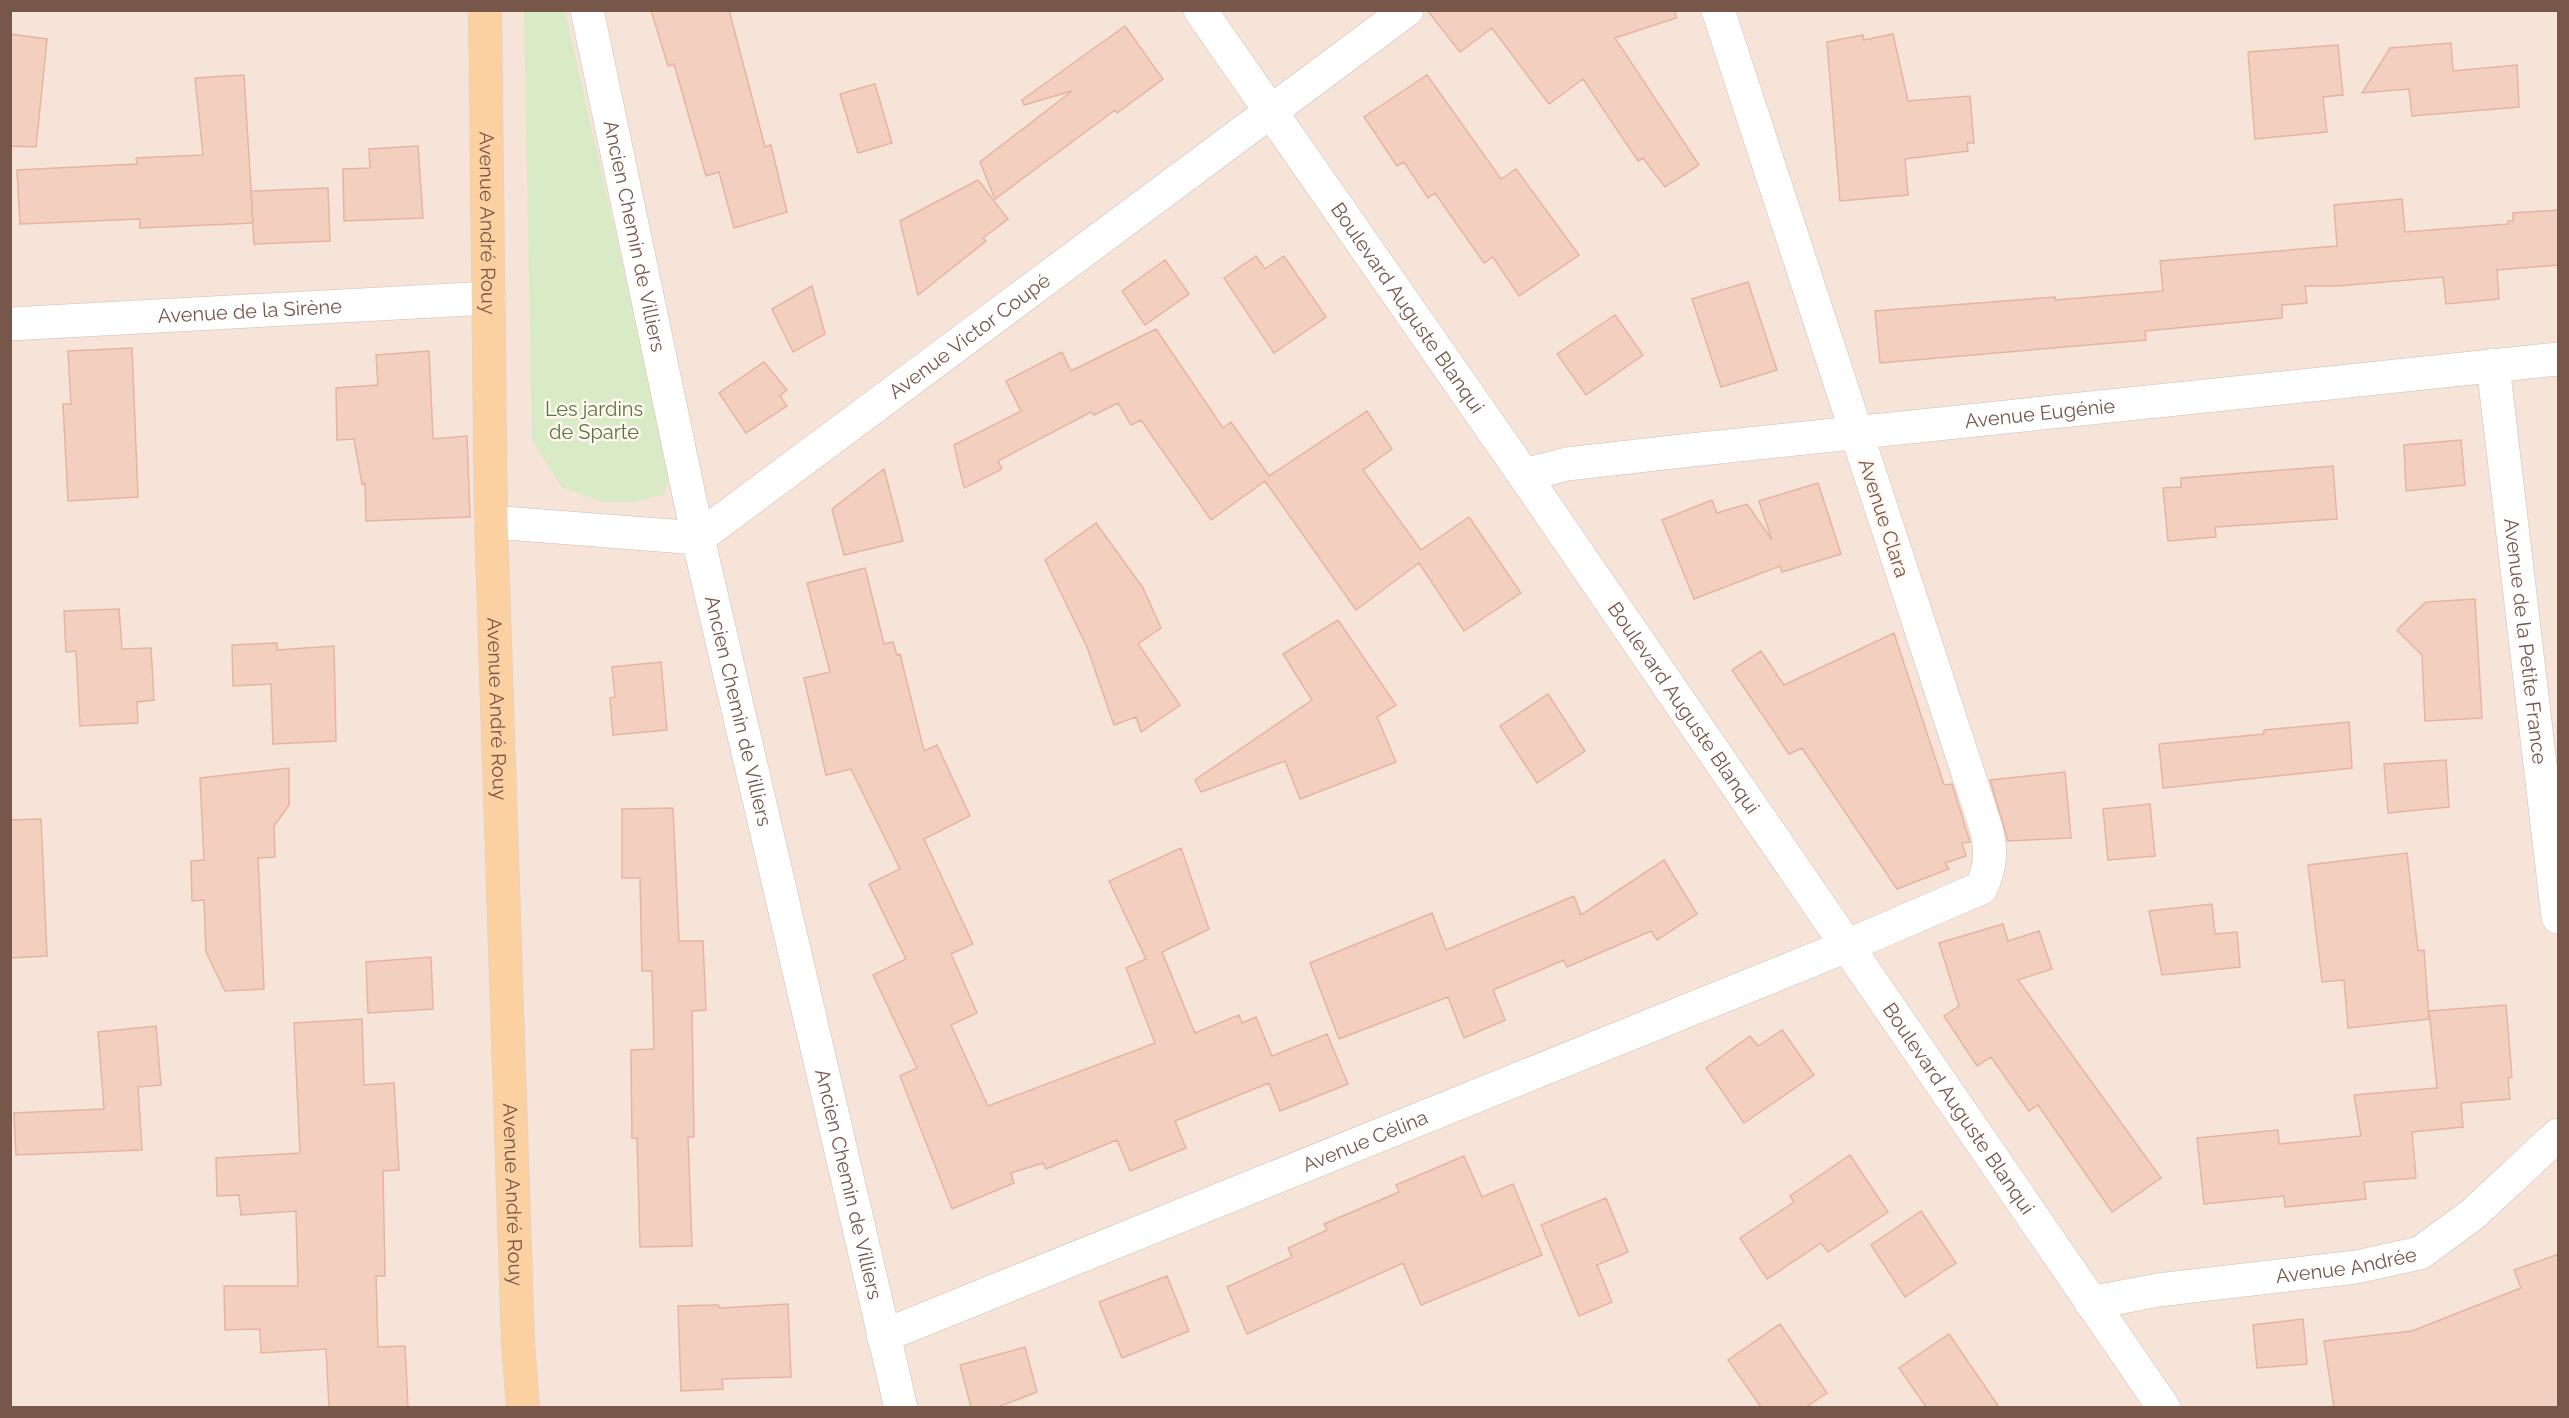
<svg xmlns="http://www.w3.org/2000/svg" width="2569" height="1418" font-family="Raleway,sans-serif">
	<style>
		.residential { fill: #f5e4d7 }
		.green { fill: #d9ebc6 }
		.building { fill: #f3cfc0; stroke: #e6b4a0; stroke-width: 1.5 }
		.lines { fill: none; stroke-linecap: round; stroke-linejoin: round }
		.minor-casing { stroke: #d2bcb0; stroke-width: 34 }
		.major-casing { stroke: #d9d0cd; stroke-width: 34 }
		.minor { stroke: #fff; stroke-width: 33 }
		.major { stroke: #fcd1a1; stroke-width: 33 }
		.labels { text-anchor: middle; stroke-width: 5; stroke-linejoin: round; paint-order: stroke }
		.street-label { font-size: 20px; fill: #78574b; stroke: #fff7f0 }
		.park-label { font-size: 20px; fill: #567840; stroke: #fff7f0 }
	</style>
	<rect width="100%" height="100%" fill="#fdf3e9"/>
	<path class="residential" d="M 11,11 L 2558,11 L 2558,1407 L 11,1407 Z"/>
	<path class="green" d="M 524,11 L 565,11 L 670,475 L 664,494 L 635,502 L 602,502 L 562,487 L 532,440 Z"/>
	<path class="building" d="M 651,10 L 729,10 L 765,147 L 771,145 L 787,212 L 734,228 L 719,172 L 706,176 L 674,64 L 668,66 Z
		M 1427,10 L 1675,10 L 1676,18 L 1615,38 L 1699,165 L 1665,187 L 1643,158 L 1638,161 L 1583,79 L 1549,104 L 1492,28 L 1460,52 Z
		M 1125,26 L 1163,79 L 1117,113 L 1115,110 L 995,199 L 980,162 L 1072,91 L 1024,105 L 1022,100 Z
		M 10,34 L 47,39 L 36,147 L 10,146 Z
		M 1893,34 L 1908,101 L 1970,96 L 1974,143 L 1967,143 L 1968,151 L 1905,159 L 1908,195 L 1840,201 L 1827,42 L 1863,35 L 1864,40 Z
		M 2451,43 L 2453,71 L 2517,65 L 2519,107 L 2412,116 L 2409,89 L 2362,93 L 2390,48 Z
		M 2338,45 L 2343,95 L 2323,97 L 2327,132 L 2255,139 L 2248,52 Z
		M 244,75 L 253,223 L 140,228 L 140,219 L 20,224 L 17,170 L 137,164 L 136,158 L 203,155 L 195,78 Z
		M 1427,75 L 1501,179 L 1516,169 L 1579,255 L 1519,296 L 1493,257 L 1484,263 L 1435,193 L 1428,198 L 1404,162 L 1397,166 L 1364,117 Z
		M 875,84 L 892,143 L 858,153 L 840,94 Z
		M 418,146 L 423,218 L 344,221 L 343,169 L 370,168 L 369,149 Z
		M 978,180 L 1008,219 L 983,238 L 986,241 L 918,295 L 900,221 Z
		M 328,188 L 330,241 L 254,244 L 251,191 Z
		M 2402,199 L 2405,232 L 2508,224 L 2508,221 L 2513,221 L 2513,213 L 2559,210 L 2559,265 L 2497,270 L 2499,299 L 2446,304 L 2443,277 L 2338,286 L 2305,286 L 2307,303 L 2282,305 L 2282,318 L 2145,331 L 2146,340 L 1880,363 L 1875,311 L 2055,297 L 2055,300 L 2163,291 L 2160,261 L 2337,246 L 2334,205 Z
		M 1256,256 L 1265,269 L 1284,256 L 1326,317 L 1274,353 L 1224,278 Z
		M 1165,260 L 1189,294 L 1145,325 L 1122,291 Z
		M 1748,282 L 1777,370 L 1721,387 L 1692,299 Z
		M 812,286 L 825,334 L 793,352 L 772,309 Z
		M 1615,315 L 1643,355 L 1586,395 L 1557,354 Z
		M 1156,329 L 1223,428 L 1231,422 L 1269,476 L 1367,411 L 1392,449 L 1363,470 L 1421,550 L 1469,517 L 1521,593 L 1464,631 L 1419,563 L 1356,610 L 1265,481 L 1211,520 L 1141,420 L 1131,425 L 1118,403 L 1094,415 L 1091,412 L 998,461 L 1002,469 L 964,488 L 954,445 L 1021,411 L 1006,381 L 1062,352 L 1071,371 Z
		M 132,348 L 138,497 L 68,501 L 63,404 L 71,404 L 68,351 Z
		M 429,351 L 433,439 L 467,436 L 470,517 L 366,521 L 365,483 L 362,484 L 354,439 L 337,440 L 336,388 L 378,385 L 376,355 Z
		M 764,362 L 787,390 L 780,396 L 787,406 L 746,433 L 719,393 Z
		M 2461,440 L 2465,485 L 2406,491 L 2404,445 Z
		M 2333,466 L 2337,519 L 2215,527 L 2216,537 L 2168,541 L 2163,488 L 2181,487 L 2181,478 Z
		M 884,469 L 903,541 L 844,555 L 832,509 Z
		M 1818,483 L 1841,554 L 1782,572 L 1780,566 L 1694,599 L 1662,520 L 1712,500 L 1717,513 L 1747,504 L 1772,540 L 1759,501 Z
		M 1096,523 L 1143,588 L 1161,628 L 1138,644 L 1180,705 L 1141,732 L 1136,717 L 1114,725 L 1087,647 L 1045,560 Z
		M 865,568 L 884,644 L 893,642 L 897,655 L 900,654 L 924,751 L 937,745 L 970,816 L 924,839 L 973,944 L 951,954 L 977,1013 L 951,1025 L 988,1106 L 1155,1043 L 1126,968 L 1146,959 L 1109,881 L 1181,848 L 1209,929 L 1162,952 L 1195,1033 L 1239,1015 L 1242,1023 L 1256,1017 L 1272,1056 L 1327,1034 L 1348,1084 L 1280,1111 L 1269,1083 L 1175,1121 L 1186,1148 L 1130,1171 L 1117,1140 L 1046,1169 L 1043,1163 L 1011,1173 L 1014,1183 L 952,1209 L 900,1076 L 917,1068 L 873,975 L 906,959 L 869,884 L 900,869 L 851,769 L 826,775 L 804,678 L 830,672 L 807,583 Z
		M 2475,599 L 2482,718 L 2425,721 L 2422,655 L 2397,630 L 2426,602 Z
		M 119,609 L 122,649 L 151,648 L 154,700 L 137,702 L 138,723 L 80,726 L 76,651 L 66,652 L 64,611 Z
		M 1338,620 L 1396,705 L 1377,717 L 1396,762 L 1300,799 L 1285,761 L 1201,792 L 1195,780 L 1312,700 L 1283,654 Z
		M 1894,633 L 1944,785 L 1952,784 L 1970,842 L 1962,843 L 1966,856 L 1945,863 L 1949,869 L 1897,889 L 1802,748 L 1789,754 L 1732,670 L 1761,651 L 1784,685 Z
		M 277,643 L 277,650 L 334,646 L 336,741 L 273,744 L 271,684 L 233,686 L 232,645 Z
		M 661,662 L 667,730 L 613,735 L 610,698 L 615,697 L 612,667 Z
		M 1548,694 L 1585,751 L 1537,783 L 1500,726 Z
		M 2349,722 L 2352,768 L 2163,788 L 2159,744 L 2264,734 L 2264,730 Z
		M 2446,760 L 2449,807 L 2388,813 L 2384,764 Z
		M 289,768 L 289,805 L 274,826 L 275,857 L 258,858 L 264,989 L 225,991 L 206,952 L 204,900 L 192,901 L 191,861 L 204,860 L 200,778 Z
		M 2065,772 L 2071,838 L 2008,841 L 1990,780 Z
		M 2150,804 L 2155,856 L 2108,860 L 2103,809 Z
		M 673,808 L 679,941 L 703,941 L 706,1010 L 692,1011 L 694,1137 L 688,1137 L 692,1246 L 640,1247 L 637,1138 L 632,1138 L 631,1050 L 654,1049 L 652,971 L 642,971 L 640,878 L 622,878 L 622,809 Z
		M 41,819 L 47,956 L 10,958 L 10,820 Z
		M 2407,853 L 2418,951 L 2424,950 L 2429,1019 L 2348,1028 L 2344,980 L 2322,982 L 2308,865 Z
		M 1664,860 L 1697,914 L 1657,940 L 1651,931 L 1567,967 L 1564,960 L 1493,990 L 1505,1020 L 1464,1038 L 1448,997 L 1339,1039 L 1310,963 L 1432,913 L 1446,950 L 1574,896 L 1581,915 Z
		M 2212,904 L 2215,934 L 2237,932 L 2240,967 L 2162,975 L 2149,911 Z
		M 2003,924 L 2008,941 L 2039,931 L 2052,969 L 2018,980 L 2161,1178 L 2112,1212 L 2038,1105 L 2029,1111 L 1991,1057 L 1977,1066 L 1944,1016 L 1959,1006 L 1939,943 Z
		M 431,957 L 433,1009 L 368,1013 L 366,962 Z
		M 2506,1005 L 2512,1077 L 2508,1078 L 2510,1099 L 2461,1103 L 2463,1127 L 2412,1132 L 2416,1178 L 2364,1182 L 2366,1199 L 2285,1207 L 2284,1196 L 2204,1204 L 2197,1138 L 2278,1130 L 2279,1144 L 2361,1136 L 2354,1095 L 2437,1088 L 2429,1011 Z
		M 362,1019 L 364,1085 L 394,1083 L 399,1170 L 383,1171 L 385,1276 L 376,1276 L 378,1347 L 405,1346 L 408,1407 L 329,1407 L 326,1349 L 261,1353 L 260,1329 L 225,1330 L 224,1286 L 298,1286 L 296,1211 L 241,1215 L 239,1195 L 217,1196 L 216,1158 L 300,1153 L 294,1023 Z
		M 156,1026 L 161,1085 L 138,1087 L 142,1150 L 16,1155 L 14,1113 L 104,1109 L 98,1032 Z
		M 1782,1030 L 1814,1075 L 1744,1123 L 1706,1068 L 1750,1036 L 1758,1046 Z
		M 1850,1155 L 1888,1212 L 1828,1252 L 1821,1243 L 1767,1279 L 1740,1238 L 1794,1202 L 1790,1196 Z
		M 1464,1156 L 1482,1197 L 1513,1184 L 1542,1255 L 1421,1305 L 1403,1263 L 1247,1334 L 1227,1287 L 1292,1257 L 1288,1248 L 1327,1230 L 1324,1224 L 1399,1192 L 1396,1185 Z
		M 1606,1198 L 1628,1252 L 1597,1265 L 1612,1302 L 1579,1316 L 1541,1225 Z
		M 1921,1211 L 1956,1263 L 1905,1297 L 1871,1245 Z
		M 2559,1254 L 2559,1407 L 2334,1407 L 2324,1341 L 2412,1331 L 2521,1288 L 2514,1270 Z
		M 1167,1276 L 1189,1331 L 1122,1358 L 1099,1302 Z
		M 788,1304 L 791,1377 L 722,1379 L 723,1389 L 681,1391 L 678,1306 L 718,1305 L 720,1308 Z
		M 2303,1319 L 2307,1364 L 2257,1368 L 2253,1325 Z
		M 1780,1324 L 1827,1393 L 1806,1407 L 1761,1407 L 1728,1360 Z
		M 1949,1334 L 1999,1407 L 1926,1407 L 1899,1368 Z
		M 1025,1347 L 1037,1392 L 998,1407 L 971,1407 L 960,1365 Z"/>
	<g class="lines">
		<g class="minor-casing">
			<g id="minor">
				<path id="s1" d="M 587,10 L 698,538 L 901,1408"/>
				<path id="s2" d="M 1200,10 L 1524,475 L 2164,1408"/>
				<path id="s3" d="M 10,324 L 489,298"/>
				<path id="s4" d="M 2493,365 L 2558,917"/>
				<path id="s5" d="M 1524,475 L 1567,464 L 1691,450 L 2558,359"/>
				<path id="s6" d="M 491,522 L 698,538 L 1407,10"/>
				<path id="s7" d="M 2091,1303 L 2158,1290 L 2356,1267 L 2420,1253 L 2473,1214 L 2558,1135"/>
				<path id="s8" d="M 883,1336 L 1847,946 L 1981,888 C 1991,868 1992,849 1986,828 L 1718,10"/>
			</g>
		</g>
		<g class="major-casing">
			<g id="major">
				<path id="s9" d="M 485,10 L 491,522 L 518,1343 L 523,1408"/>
			</g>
		</g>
		<use href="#minor" class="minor"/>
		<use href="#major" class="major"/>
	</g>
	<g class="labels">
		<g class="street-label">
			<text dy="7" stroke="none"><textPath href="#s9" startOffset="213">Avenue André Rouy</textPath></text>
			<text dy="7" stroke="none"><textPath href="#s1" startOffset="231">Ancien Chemin de Villiers</textPath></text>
			<text dy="7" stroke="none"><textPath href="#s2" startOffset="363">Boulevard Auguste Blanqui</textPath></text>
			<text dy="7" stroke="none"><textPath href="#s3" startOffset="240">Avenue de la Sirène</textPath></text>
			<text dy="7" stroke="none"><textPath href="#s6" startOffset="546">Avenue Victor Coupé</textPath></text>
			<text dy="7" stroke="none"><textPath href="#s5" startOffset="520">Avenue Eugénie</textPath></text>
			<text transform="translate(1884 518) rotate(72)" y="7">Avenue Clara</text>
			<text dy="7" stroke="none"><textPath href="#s4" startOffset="278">Avenue de la Petite France</textPath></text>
			<text dy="7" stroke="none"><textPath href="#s2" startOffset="849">Boulevard Auguste Blanqui</textPath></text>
			<text dy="7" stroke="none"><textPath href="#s9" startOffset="699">Avenue André Rouy</textPath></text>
			<text dy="7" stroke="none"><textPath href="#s1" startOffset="717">Ancien Chemin de Villiers</textPath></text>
			<text dy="7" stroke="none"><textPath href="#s2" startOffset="1335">Boulevard Auguste Blanqui</textPath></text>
			<text dy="7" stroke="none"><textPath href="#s8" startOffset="520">Avenue Célina</textPath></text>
			<text dy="7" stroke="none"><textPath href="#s1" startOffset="1203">Ancien Chemin de Villiers</textPath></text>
			<text dy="7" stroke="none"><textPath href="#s9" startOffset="1185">Avenue André Rouy</textPath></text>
			<text dy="7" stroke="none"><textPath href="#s7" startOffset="258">Avenue Andrée</textPath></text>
		</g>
		<g class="park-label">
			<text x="594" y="416">Les jardins<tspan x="594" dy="23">de Sparte</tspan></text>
		</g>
	</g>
	<rect width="2569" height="1418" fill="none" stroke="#78574b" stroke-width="24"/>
</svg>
